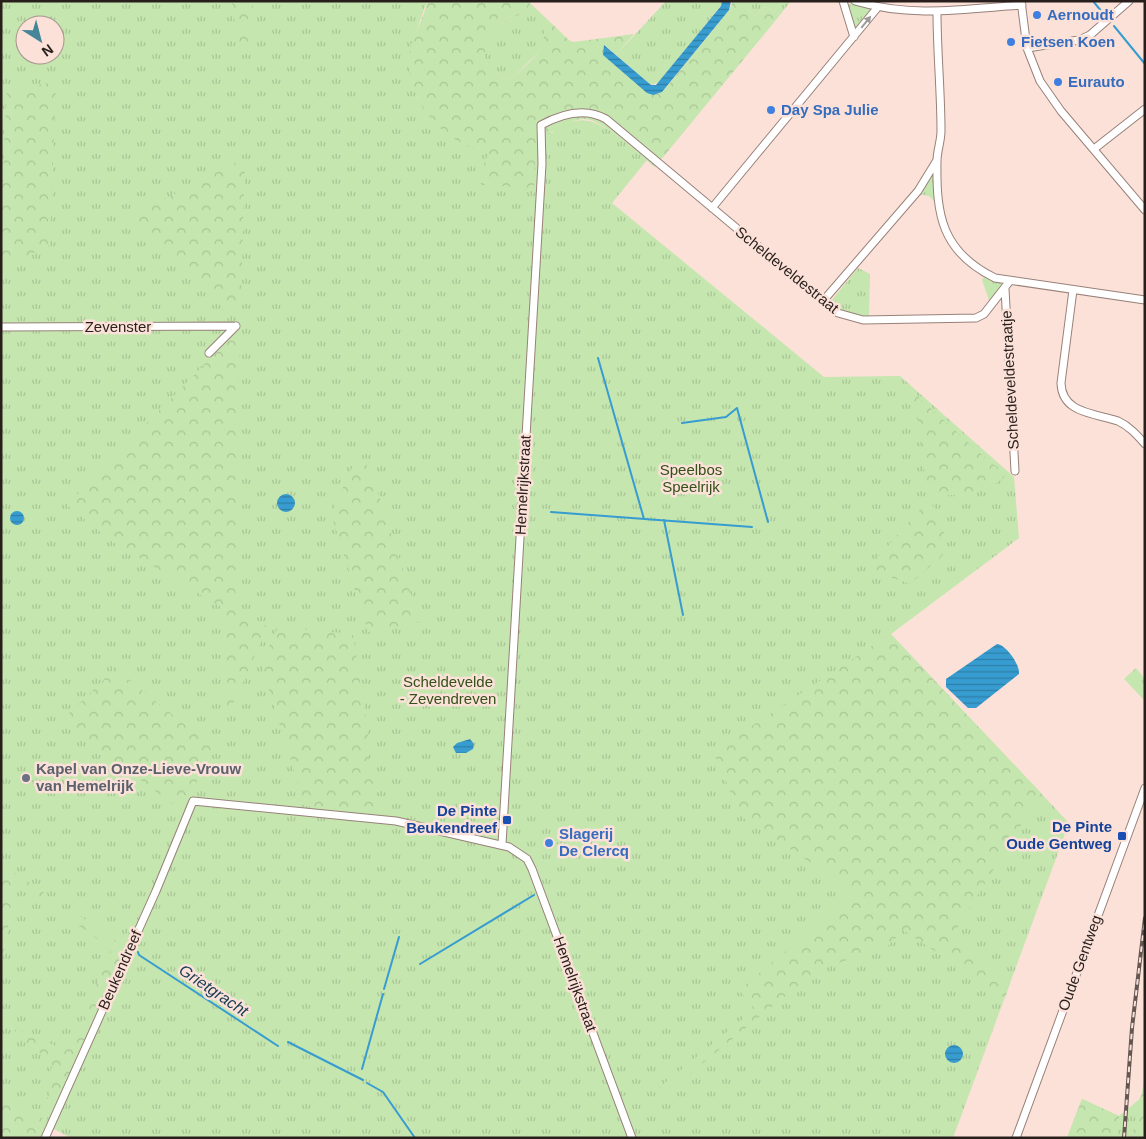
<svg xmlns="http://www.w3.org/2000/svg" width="1146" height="1139" font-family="Arial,sans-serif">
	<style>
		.grass { fill: url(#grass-tufts); fill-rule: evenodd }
		.forest { fill: url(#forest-crowns) }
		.water { fill: url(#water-rules) }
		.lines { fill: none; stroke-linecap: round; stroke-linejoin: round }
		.stream { stroke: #379cd0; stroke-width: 2 }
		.minor-casing { stroke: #988179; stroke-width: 9 }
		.minor { stroke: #fff; stroke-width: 7 }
		.rail-casing { stroke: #645651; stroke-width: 4 }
		.rail { stroke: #fbe1d8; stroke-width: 2; stroke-dasharray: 5.5; stroke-linecap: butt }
		.oneway { fill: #9e9a99 }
		.shop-dot { fill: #3f7fe0; stroke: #fbe1d8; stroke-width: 2 }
		.worship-dot { fill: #6b7280; stroke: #fbe1d8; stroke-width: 2 }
		.transit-dot { fill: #1a4fb4; stroke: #fbe1d8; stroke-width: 2 }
		.labels { text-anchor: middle; stroke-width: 5; stroke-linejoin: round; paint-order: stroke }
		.shop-label { font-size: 15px; font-weight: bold; fill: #366cbe; stroke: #fbe1d8; text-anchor: start }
		.street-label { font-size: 15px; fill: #281f1c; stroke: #fbe1d8 }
		.park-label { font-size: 15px; fill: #335119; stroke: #fbe1d8 }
		.worship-label { font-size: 15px; font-weight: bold; fill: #5b616d; stroke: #fbe1d8; text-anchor: start }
		.transit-label { font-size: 15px; font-weight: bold; fill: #164399; stroke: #fbe1d8; text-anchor: end }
		.water-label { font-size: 16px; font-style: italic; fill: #153e55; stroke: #fbe1d8 }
	</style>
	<defs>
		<pattern id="grass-tufts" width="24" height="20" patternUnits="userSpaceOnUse" patternTransform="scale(1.25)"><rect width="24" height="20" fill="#c5e6af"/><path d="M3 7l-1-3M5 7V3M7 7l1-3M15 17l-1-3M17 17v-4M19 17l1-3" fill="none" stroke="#a9c596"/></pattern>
		<pattern id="forest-crowns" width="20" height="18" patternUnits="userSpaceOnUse" patternTransform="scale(1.25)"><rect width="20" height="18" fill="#c5e6af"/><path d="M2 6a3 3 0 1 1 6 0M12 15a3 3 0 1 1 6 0" fill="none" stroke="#a9c596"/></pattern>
		<pattern id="water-rules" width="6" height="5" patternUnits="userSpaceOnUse" patternTransform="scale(1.25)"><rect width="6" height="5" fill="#379cd0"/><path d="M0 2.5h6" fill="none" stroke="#2e7fa8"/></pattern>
	</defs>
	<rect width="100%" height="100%" fill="#fbe1d8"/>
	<path class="grass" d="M 1,1 L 427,1 L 411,46 L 417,97 L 431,117 L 449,135 L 479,148 L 491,148 L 543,132 L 552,133 C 589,101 616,137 647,160 L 612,203 L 824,377 L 900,376 L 1014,477 L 1019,538 L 891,634 L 1069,823 L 953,1138 L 71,1138 L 50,1127 L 1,1138 ZM 25,25 L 55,25 L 55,55 L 25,55 Z
		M 666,1 L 722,1 L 723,3 L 659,82 L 651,85 L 616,55 Z
		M 739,1 L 791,1 L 780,15 L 765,6 L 755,16 Z
		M 530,3 L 550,22 L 547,23 L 544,44 L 540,51 L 509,81 C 469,63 484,40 509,16 C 521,17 525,14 530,3 Z
		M 850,3 L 871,9 L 857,29 L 853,28 L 847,6 Z
		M 935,170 L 936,203 L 929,196 L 919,194 Z
		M 858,268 L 870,274 L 869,316 C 852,316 843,313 831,301 Z
		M 984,276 L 1002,284 L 990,303 L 982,280 Z
		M 1136,668 L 1145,679 L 1145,701 L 1124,679 Z
		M 1145,1075 L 1145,1138 L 1067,1138 L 1082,1099 L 1119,1116 L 1142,1097 Z"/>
	<path class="forest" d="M 232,1 L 253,1 L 251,45 L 238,47 Z
		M 427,1 L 531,1 C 526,13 522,17 509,16 C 485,40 469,63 509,81 C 518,72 539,56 543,45 C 546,37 541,31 547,23 L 550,22 L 570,41 L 574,42 L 634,34 L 616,55 L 605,45 L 647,93 L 665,89 L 729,10 L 733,1 L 739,1 L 755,16 L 765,6 L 780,15 L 655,167 C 639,155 603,119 584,119 C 568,119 557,133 545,134 L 543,132 L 536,135 L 534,188 L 482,185 L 477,179 L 491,148 C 482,148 473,148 464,144 C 429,129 401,83 411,45 C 415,30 425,17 427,1 Z
		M 56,82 L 50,245 L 1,269 L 1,212 L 7,90 Z
		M 245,158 L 241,300 L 228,319 L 219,303 L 129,217 Z
		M 233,335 L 239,336 L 240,345 L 235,607 L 268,627 L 226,719 L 227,607 L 221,607 L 113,542 L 67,505 Z
		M 917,396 L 990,462 L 1005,472 L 1005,476 C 990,493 948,500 927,492 L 916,404 L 913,401 Z
		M 356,459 L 366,464 L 372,474 L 420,622 L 368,632 L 331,514 Z
		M 932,505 C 941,515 948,541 944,554 L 910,584 L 890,577 L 880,577 L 874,570 L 873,563 L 922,507 Z
		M 278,627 L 353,634 L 368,733 L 367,751 L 379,813 L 305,806 L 261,664 Z
		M 890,634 L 1041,793 L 951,938 L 1010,983 L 1005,998 L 903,930 L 889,945 L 816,971 L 665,1094 L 660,1087 L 755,1009 L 739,990 L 849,898 L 850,889 L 742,817 L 713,752 Z
		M 115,669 L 213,747 L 184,810 L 178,808 L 61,721 Z
		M 1,864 L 44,892 L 39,899 L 16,885 L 1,966 Z
		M 77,914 L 125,947 L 58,1104 L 47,1099 L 50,1092 L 45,1089 L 49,1082 L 53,1058 L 35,1051 L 14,1033 L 15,1030 L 18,1029 L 60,1048 L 72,1045 L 111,949 L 72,921 Z
		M 1145,1076 L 1145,1138 L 1133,1138 C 1134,1116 1142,1098 1145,1076 Z
		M 1,1098 L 50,1122 L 43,1138 L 1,1138 Z
		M 1082,1099 L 1119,1116 L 1118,1138 L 1067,1138 Z"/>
	<path class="water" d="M 722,1 L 731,1 L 729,10 L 662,92 L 653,95 L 647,93 L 603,55 L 604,45 L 651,85 L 656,85 L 721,6 Z
		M277 503a9 9 0 1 1 18 0a9 9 0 1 1-18 0Z
		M10 518a7 7 0 1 1 14 0a7 7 0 1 1-14 0Z
		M 997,644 C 1006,645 1020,664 1019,674 L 976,708 L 968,708 L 946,687 L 946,679 Z
		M 470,739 L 474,744 L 473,749 L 466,753 L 456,753 L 453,747 L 457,743 Z
		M945 1054a9 9 0 1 1 18 0a9 9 0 1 1-18 0Z"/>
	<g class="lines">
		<path class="stream" d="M 1093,1 L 1106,17
			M 1114,26 L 1145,64
			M 598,358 L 644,519
			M 682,423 L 726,417 L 737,408 L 768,522
			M 551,512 L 752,527
			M 664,520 L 683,615
			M 138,952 L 139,955 L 278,1046
			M 420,964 L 534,895
			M 384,989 L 399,937
			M 288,1042 L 363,1080
			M 362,1069 L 383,994
			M 367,1083 L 383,1092 L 415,1138"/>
		<g class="minor-casing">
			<path id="minor" d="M 843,1 L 854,37
				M 855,1 C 911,18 965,9 1022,5
				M 1021,1 L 1027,48 L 1040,81 L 1061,111 L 1145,210
				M 937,12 C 937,52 941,91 941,131 C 941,141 937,151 937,161 C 936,216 942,252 995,278 L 1145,300
				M 1027,48 L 1079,40 L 1090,35 L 1129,1
				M 1094,149 L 1145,109
				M 712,208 L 878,7
				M 1005,289 L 1015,471
				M 1073,290 L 1061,383 C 1062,414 1095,413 1118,421 C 1129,426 1137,435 1145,444
				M 823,301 L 918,191 L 937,160
				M 1,327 L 236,326
				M 209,353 L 236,326
				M 502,844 L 542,164 L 541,125 C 561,114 585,107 606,119 L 838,313 L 863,320 L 976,318 L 984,314 L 1009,282
				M 45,1138 L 156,891 L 193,801 L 396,821 L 509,847 L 527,859 L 532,869 L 632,1138
				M 1016,1138 L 1145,788"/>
		</g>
		<use href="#minor" class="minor"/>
		<g class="rail-casing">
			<path id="rail" d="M 1124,1138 L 1132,1028 L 1145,918"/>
		</g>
		<use href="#rail" class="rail"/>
	</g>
	<defs><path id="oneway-solid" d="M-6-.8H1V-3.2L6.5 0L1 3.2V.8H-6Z" transform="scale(1.25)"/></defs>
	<use class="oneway" href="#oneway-solid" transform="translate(866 22) rotate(-51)"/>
	<g class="shop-dot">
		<circle cx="1037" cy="15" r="5"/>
		<circle cx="1011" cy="42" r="5"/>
		<circle cx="1058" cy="82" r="5"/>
		<circle cx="771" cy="110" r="5"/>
		<circle cx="549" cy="843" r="5"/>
	</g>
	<circle class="worship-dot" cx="26" cy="778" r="5"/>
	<g class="transit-dot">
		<rect x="502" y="815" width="10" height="10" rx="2.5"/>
		<rect x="1117" y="831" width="10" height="10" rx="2.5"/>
	</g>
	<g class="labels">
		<g class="shop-label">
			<text x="1047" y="20">Aernoudt</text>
			<text x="1021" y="47">Fietsen Koen</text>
			<text x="1068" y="87">Eurauto</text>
			<text x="781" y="115">Day Spa Julie</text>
			<text x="559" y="839">Slagerij<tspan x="559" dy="17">De Clercq</tspan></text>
		</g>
		<g class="street-label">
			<text transform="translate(787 270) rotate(39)" y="5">Scheldeveldestraat</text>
			<text x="118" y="332">Zevenster</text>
			<text transform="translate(1010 380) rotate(-93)" y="5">Scheldeveldestraatje</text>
			<text transform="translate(523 485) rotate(-87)" y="5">Hemelrijkstraat</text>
			<text transform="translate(1080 963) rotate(-70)" y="5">Oude Gentweg</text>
			<text transform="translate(120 970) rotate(-66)" y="5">Beukendreef</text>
			<text transform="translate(575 984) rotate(70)" y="5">Hemelrijkstraat</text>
		</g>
		<g class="park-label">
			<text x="691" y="475">Speelbos<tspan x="691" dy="17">Speelrijk</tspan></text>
			<text x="448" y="687">Scheldevelde<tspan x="448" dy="17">- Zevendreven</tspan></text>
		</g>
		<g class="worship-label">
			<text x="36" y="774">Kapel van Onze-Lieve-Vrouw<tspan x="36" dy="17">van Hemelrijk</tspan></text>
		</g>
		<g class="transit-label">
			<text x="497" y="816">De Pinte<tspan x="497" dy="17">Beukendreef</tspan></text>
			<text x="1112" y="832">De Pinte<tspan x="1112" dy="17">Oude Gentweg</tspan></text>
		</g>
		<g class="water-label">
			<text transform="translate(214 990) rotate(34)" y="6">Grietgracht</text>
		</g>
	</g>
	<rect width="1146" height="1139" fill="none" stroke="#281f1c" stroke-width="5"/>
	<g transform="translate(40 40) rotate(144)"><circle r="24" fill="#fbe1d8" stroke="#a7938d"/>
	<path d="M0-4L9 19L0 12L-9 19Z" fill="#458598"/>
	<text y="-8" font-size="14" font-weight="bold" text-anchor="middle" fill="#281f1c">N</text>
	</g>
</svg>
